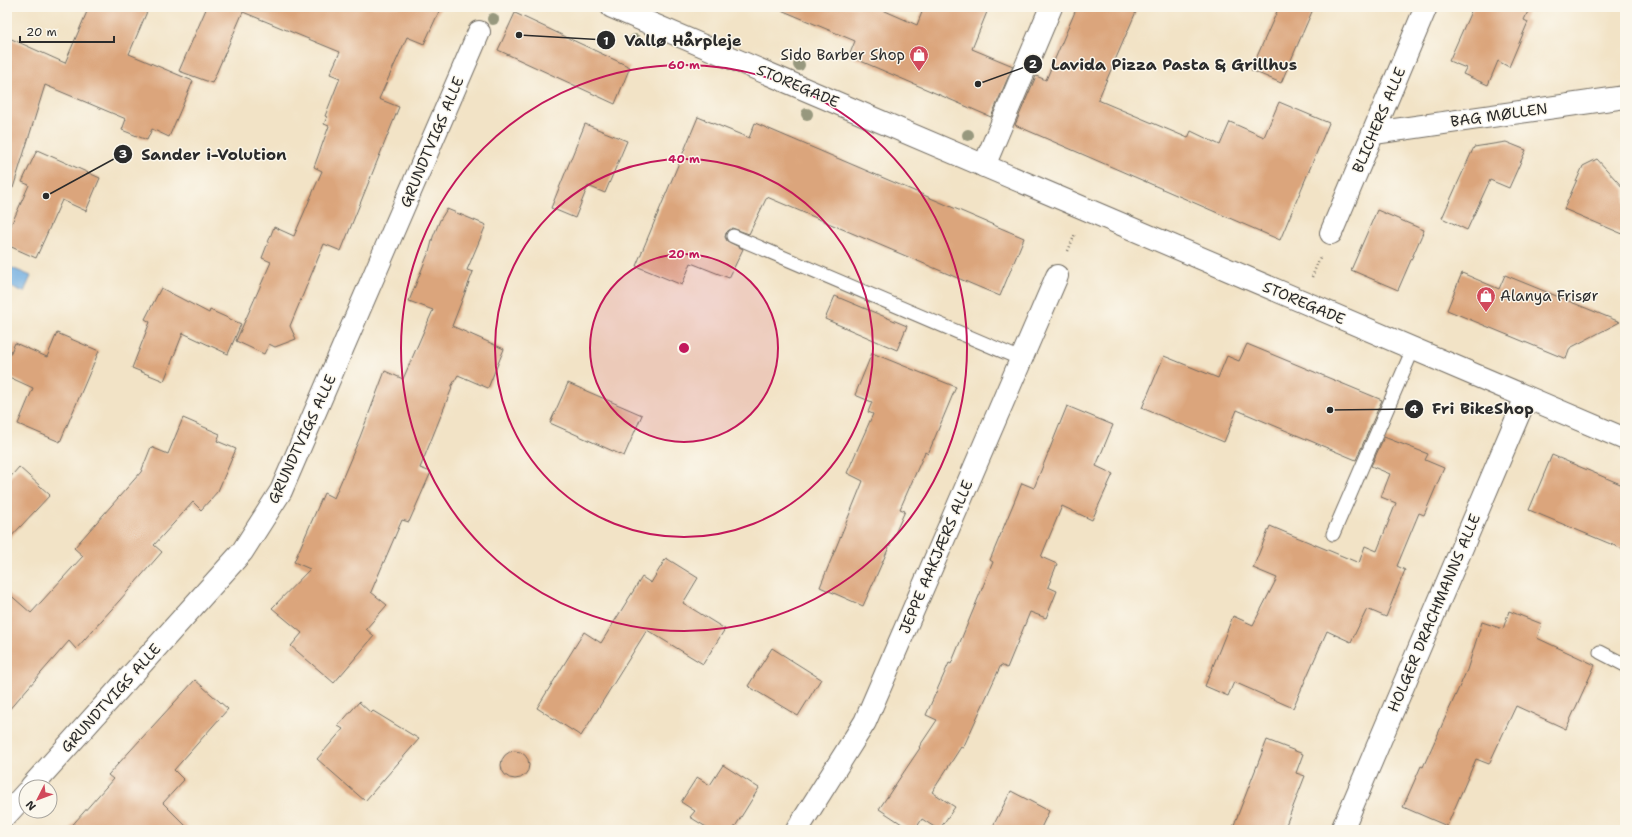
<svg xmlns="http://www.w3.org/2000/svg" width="1632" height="837" font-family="'Shantell Sans',sans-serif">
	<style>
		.water { fill: #6fade1; stroke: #4d6c86 }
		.building { fill: #dba57c }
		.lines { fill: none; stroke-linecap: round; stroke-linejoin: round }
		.lane-casing { stroke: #716b61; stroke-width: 15 }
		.street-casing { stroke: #716b61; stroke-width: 24 }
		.secondary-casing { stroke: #716b61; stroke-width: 24 }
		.path { stroke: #716b61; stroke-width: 2.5; stroke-dasharray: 1 3; stroke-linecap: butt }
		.lane { stroke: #fff; stroke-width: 13 }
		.street { stroke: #fff; stroke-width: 22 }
		.secondary { stroke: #fff; stroke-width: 22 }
		.tree { fill: #97987e }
		.ring { fill: none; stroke: #c2185b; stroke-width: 2 }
		.labels { text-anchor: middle; stroke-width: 3; stroke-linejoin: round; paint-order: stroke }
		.poi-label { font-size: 15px; fill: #2b2b2b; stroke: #fbf7ec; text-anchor: end }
		.street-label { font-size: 15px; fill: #2b2b2b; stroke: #fbf7ec }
		.centre { fill: #c2185b; stroke: #fbf7ec; stroke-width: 2 }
		.ring-label { font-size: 12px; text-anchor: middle; font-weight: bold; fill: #c2185b; stroke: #fbf7ec; stroke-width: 3; stroke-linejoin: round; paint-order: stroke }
		.leader { fill: none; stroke: #2b2b2b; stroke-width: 1.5 }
		.callout-dot { fill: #2b2b2b; stroke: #fbf7ec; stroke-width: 1.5 }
		.mark-label { font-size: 12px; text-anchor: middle; font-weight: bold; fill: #fff }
		.callout-label { font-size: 16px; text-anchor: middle; font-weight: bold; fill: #2b2b2b; stroke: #fbf7ec; stroke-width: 3; stroke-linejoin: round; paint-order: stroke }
	</style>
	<rect width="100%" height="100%" fill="#fbf7ec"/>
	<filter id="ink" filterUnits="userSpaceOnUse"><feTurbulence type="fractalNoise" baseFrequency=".025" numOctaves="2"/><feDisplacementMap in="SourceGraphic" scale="8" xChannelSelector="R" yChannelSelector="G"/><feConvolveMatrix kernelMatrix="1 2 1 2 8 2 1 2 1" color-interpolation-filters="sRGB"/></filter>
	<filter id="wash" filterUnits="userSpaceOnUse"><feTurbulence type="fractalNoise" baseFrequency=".012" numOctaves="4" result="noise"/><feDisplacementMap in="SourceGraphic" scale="16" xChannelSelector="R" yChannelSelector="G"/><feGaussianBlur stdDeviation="0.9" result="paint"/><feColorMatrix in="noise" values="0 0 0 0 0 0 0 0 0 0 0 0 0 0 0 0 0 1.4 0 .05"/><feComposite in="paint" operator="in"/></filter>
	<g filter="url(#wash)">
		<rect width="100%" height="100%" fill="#f2e3c6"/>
		<path class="water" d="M 7,266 L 31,276 L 24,292 L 7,285 Z"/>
		<g id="blocks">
			<path class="building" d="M 89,7 L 149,7 L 129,54 L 193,81 L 169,137 L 152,129 L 147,140 L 122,130 L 126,119 L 45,85 L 13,188 L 7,187 L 7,37 L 65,63 Z
				M 207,7 L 441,7 L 424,44 L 407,37 L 379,99 L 399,107 L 341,251 L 324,244 L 290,326 L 296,339 L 275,347 L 269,344 L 264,354 L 236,341 L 271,262 L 262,258 L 274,227 L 294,236 L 322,171 L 314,167 L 329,126 L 324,124 L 327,117 L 325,116 L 340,78 L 330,74 L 340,52 L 243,12 L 212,83 L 179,71 Z
				M 774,7 L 876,7 L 917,25 L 924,7 L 989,7 L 972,49 L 1013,66 L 991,117 L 849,56 L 855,41 Z
				M 1077,7 L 1138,7 L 1098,100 L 1188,138 L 1191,131 L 1220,145 L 1230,122 L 1264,137 L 1279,102 L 1329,123 L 1280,240 L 1015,125 L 1036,76 L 1046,80 Z
				M 1279,7 L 1314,7 L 1281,83 L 1251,70 Z
				M 1473,7 L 1530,7 L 1524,20 L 1528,22 L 1509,67 L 1498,61 L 1488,85 L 1463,74 L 1466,68 L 1449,61 Z
				M 515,13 L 630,67 L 615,104 L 498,50 Z
				M 698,117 L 749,138 L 755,123 L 1024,238 L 1000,296 L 767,197 L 749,234 L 732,228 L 726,233 L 725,237 L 727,241 L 743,249 L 729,278 L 691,263 L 682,285 L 636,266 Z
				M 585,124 L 627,141 L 605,193 L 588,186 L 575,218 L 551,208 Z
				M 1506,142 L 1526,150 L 1509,188 L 1490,180 L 1467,230 L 1442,218 L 1474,147 Z
				M 37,150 L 100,178 L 86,211 L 62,200 L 36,258 L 7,245 L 7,234 L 29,185 L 22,182 Z
				M 1597,159 L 1625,190 L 1625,235 L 1564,209 L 1583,166 Z
				M 447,209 L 486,225 L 467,270 L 473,272 L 452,326 L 504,349 L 488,388 L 458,375 L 451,387 L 452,388 L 420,468 L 431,472 L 409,522 L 402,520 L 371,592 L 387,605 L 366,629 L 374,636 L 334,683 L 291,646 L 302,633 L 272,608 L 310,569 L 294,562 L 324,493 L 334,498 L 360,437 L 385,371 L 403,379 L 433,310 L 409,301 L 430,249 L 433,237 L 440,220 Z
				M 1377,210 L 1424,230 L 1398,290 L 1351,270 Z
				M 1462,273 L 1499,289 L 1505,275 L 1620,322 L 1570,348 L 1566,359 L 1447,310 Z
				M 161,288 L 209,313 L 210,310 L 241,324 L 228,354 L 183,333 L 164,381 L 132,368 L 150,322 L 145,319 Z
				M 835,296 L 907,326 L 897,350 L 825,319 Z
				M 57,333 L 99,351 L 60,442 L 18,424 L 33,388 L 7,376 L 7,361 L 15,343 L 47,357 Z
				M 1247,344 L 1382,400 L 1356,460 L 1237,410 L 1224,442 L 1142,408 L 1164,356 L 1218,378 L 1227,356 L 1239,361 Z
				M 872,353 L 956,387 L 928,454 L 925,452 L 900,509 L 905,511 L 863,606 L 820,587 L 863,481 L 847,473 L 873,414 L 868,412 L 872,402 L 855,395 Z
				M 568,383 L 642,415 L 624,456 L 550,423 Z
				M 1067,406 L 1113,425 L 1096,466 L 1113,474 L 1092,520 L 1062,506 L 1041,557 L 1057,564 L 1048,587 L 1057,591 L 1046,618 L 1030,612 L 1007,668 L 1001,665 L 963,748 L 961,747 L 932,792 L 955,807 L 939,830 L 922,819 L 915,830 L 911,830 L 879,809 L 920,748 L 919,747 L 937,720 L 926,715 L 949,663 L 951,664 L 993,562 L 990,560 L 1022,483 L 1034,488 Z
				M 183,418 L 220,434 L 217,441 L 236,449 L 218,491 L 201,510 L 193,502 L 154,545 L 162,552 L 128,591 L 76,649 L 69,641 L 7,712 L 7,592 L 31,613 L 83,556 L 74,548 L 141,472 L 151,447 L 168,454 Z
				M 1384,437 L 1428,454 L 1425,460 L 1444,468 L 1424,515 L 1419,513 L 1397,566 L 1405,570 L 1386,617 L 1367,609 L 1351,642 L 1327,631 L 1293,708 L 1234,682 L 1228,696 L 1205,686 L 1233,616 L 1253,625 L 1277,578 L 1253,568 L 1270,526 L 1359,563 L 1365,546 L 1377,551 L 1396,503 L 1381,497 L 1390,474 L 1371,466 Z
				M 1552,455 L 1625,486 L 1625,550 L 1529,510 Z
				M 19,467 L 50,495 L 7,541 L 7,481 Z
				M 666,558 L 698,578 L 683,603 L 725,629 L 703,664 L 647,630 L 581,736 L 537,708 L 584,632 L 601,643 L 642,577 L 651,583 Z
				M 1509,611 L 1542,624 L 1537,638 L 1595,665 L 1566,729 L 1516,706 L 1489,764 L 1476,759 L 1447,826 L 1403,807 L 1421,766 L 1423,767 L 1467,670 L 1482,622 L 1503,629 Z
				M 772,648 L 821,679 L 798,716 L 748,686 Z
				M 195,680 L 228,709 L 174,770 L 184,780 L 163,803 L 190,830 L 68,830 L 113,779 L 108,775 Z
				M 359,702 L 371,713 L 373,711 L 419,739 L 365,801 L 317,759 L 343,729 L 338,726 Z
				M 1267,740 L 1303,754 L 1296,773 L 1305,776 L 1284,830 L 1232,830 Z
				M501 765a14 14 0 1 1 28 0a14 14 0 1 1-28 0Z
				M 723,765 L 759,788 L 733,830 L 711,830 L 690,817 L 695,811 L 681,802 L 697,777 L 710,785 Z
				M 1011,791 L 1049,811 L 1040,830 L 991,830 Z"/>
		</g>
	</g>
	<g filter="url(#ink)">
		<use href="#blocks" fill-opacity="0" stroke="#716b61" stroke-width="1"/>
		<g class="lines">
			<g class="lane-casing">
				<path id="lane" d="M 733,236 L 1021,359
					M 1333,534 L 1413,349
					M 1600,652 L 1625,665"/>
			</g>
			<g class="street-casing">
				<path id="street" d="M 1374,133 L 1625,97
					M 984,166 L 1051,7
					M 1331,233 L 1426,7
					M 31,787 L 242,552 L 281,491 L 479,32
					M 7,814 L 26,793
					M 797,830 L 865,722 L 1057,276
					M 1342,830 L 1526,397"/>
			</g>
			<g class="secondary-casing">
				<path id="secondary" d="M 612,7 L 1625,439"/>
			</g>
			<path class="path" d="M 1068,251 L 1075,234
				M 1312,277 L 1320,257"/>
			<use href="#lane" class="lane"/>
			<use href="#street" class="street"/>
			<use href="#secondary" class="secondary"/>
		</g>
		<g class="tree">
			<circle cx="493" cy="19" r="6"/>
			<circle cx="635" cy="40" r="6"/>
			<circle cx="799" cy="65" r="6"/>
			<circle cx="807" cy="114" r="6"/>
			<circle cx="968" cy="135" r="6"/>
		</g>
	</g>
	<circle cx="684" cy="348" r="94" fill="#c2185b" fill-opacity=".12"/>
	<g class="ring">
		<circle cx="684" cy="348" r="94"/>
		<circle cx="684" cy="348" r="189"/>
		<circle cx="684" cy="348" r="283"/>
	</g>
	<defs>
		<g id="shop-pin" transform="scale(1)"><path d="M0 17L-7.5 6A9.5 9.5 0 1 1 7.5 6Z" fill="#d1495b" stroke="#fbf7ec"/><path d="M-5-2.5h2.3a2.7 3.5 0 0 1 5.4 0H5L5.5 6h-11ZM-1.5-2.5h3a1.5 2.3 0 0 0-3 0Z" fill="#fff"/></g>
	</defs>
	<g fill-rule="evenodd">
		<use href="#shop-pin" x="919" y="55"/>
		<use href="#shop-pin" x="1486" y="296"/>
	</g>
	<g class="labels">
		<g class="poi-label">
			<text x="905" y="60">Sido Barber Shop</text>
			<text x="1500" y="301" text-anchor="start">Alanya Frisør</text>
		</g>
		<g class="street-label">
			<text transform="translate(798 86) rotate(23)" y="5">STOREGADE</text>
			<text transform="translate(1499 115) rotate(-8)" y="5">BAG MØLLEN</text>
			<text transform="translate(1379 120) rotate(-67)" y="5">BLICHERS ALLE</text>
			<text transform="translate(432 142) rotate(-67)" y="5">GRUNDTVIGS ALLE</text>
			<text transform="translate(1304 303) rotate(23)" y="5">STOREGADE</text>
			<text transform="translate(302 439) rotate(-65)" y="5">GRUNDTVIGS ALLE</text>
			<text transform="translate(936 557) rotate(-67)" y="5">JEPPE AAKJÆRS ALLE</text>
			<text transform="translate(1434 613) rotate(-67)" y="5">HOLGER DRACHMANNS ALLE</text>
			<text transform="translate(111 698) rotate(-48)" y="5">GRUNDTVIGS ALLE</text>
		</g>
	</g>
	<circle cx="684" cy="348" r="6" class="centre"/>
	<g class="ring-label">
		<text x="684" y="69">60 m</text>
		<text x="684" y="163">40 m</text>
		<text x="684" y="258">20 m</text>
	</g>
	<path class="leader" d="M519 35L606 40M978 84L1033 64M46 196L123 154M1330 410L1414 409"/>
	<g class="callout-dot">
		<circle cx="519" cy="35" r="4"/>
		<circle cx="978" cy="84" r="4"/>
		<circle cx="46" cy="196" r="4"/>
		<circle cx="1330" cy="410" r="4"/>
		<circle cx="606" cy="40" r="10"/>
		<circle cx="1033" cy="64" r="10"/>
		<circle cx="123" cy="154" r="10"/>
		<circle cx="1414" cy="409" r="10"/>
	</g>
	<g class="mark-label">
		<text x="606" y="45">1</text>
		<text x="1033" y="68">2</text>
		<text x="123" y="158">3</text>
		<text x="1414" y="413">4</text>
	</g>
	<g class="callout-label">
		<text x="683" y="46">Vallø Hårpleje</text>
		<text x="1174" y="70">Lavida Pizza Pasta &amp; Grillhus</text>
		<text x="214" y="160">Sander i-Volution</text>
		<text x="1483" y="414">Fri BikeShop</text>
	</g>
	<rect width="1632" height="837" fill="none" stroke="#fbf7ec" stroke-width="24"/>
	<g transform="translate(38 799) rotate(228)"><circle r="19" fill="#fbf7ec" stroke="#a8a59f"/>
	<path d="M0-3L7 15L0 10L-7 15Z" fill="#d1495b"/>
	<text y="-6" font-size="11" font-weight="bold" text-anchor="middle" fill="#2b2b2b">N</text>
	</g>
	<path d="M20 36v6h94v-6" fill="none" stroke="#2b2b2b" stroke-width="2"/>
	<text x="26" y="36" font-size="12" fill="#2b2b2b" stroke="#fbf7ec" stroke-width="3" paint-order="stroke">20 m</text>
</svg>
